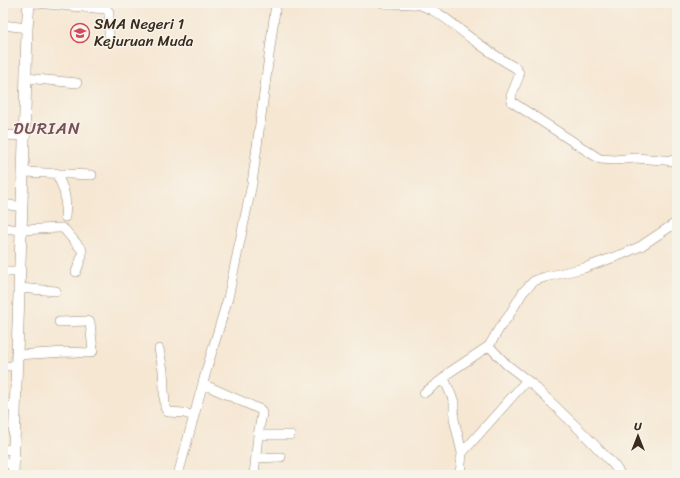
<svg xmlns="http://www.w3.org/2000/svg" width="680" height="478" font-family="Sriracha,sans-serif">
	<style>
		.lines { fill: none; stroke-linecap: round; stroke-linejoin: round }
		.minor-casing { stroke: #988878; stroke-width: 10 }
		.major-casing { stroke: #988878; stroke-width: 12 }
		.minor { stroke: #fff; stroke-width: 9 }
		.major { stroke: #fff; stroke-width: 11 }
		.labels { text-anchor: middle; stroke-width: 3; stroke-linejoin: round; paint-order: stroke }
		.poi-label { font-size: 15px; fill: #3b2a1e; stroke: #f7f3e8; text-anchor: start }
		.quarter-label { font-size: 17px; letter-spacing: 1px; fill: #75525b; stroke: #f7f3e8 }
	</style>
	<rect width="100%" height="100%" fill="#f7f3e8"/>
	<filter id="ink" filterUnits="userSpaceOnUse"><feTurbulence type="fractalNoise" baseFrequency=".025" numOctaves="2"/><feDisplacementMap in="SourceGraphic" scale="8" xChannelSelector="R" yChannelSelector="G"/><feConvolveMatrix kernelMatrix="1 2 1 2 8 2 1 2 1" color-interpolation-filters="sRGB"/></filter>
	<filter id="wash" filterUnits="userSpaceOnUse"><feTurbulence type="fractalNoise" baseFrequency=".012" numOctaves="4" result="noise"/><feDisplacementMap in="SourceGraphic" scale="16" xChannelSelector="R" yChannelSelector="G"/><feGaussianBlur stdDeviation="0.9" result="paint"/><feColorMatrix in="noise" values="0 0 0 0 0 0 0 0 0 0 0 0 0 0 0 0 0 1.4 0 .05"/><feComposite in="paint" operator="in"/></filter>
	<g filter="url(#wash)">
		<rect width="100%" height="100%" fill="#f6e7d3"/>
	</g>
	<g filter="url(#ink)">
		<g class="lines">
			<g class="minor-casing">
				<path id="minor" d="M 35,3 L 106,9 L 109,12 L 109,37
					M 383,3 C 396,6 410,1 423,6 C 442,13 456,27 472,39 C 486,49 501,60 516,68 L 519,73 L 519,76 L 511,96 L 512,102 L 595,156 L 600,159 L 615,160 L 635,158 L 677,161
					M 3,25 L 27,28
					M 26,78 L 77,83
					M 3,135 L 25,136
					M 23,172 L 92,175
					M 56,173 C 65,190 67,198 65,217
					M 3,204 L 22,207
					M 3,228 L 21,230 L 59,228 L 62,228 L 65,230 L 82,250 L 82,256 L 76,272
					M 3,272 L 20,272
					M 19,288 L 56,291
					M 159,349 L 163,370 L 165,408 L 168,412 L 184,413 L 194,416
					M 17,355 L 66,352 L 90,353 L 93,351 L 90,322 L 86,321 L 59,322
					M 3,366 L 16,366
					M 203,384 L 261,410 L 262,414 L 258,435 L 254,475
					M 424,393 L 444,378
					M 3,407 L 15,406
					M 258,435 L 290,435
					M 3,450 L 13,449
					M 462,453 L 527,380
					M 256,458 L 281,457
					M 3,464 L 14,463
					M 178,475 L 207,368 L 228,298 L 252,184 L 276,3
					M 460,475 L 462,453 L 454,419 L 454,402 L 444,378 L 450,372 L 489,346
					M 621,475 L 613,464 L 583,433 L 532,384 L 506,364 L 489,346 L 500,327 L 508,317 L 523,292 L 534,281 L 545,277 L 584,268 L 623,254 L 641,246 L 677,222"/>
			</g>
			<g class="major-casing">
				<path id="major" d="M 13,475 L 25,112 L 27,28 L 29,3"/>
			</g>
			<use href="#minor" class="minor"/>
			<use href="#major" class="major"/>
		</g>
	</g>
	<defs>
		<g id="school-ring" transform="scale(1)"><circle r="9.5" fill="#f7f3e8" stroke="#d1495b" stroke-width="1.5"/><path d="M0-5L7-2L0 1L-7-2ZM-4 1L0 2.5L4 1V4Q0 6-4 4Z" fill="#d1495b"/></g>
	</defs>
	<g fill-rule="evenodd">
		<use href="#school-ring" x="80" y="33"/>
	</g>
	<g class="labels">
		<g class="poi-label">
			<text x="94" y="29">SMA Negeri 1<tspan x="94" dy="17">Kejuruan Muda</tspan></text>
		</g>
		<g class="quarter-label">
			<text x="47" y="134">DURIAN</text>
		</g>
	</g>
	<rect width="680" height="478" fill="none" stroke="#f7f3e8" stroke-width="16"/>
	<g transform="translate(638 436)" stroke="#f7f3e8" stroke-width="3" paint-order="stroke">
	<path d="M0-3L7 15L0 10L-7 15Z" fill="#3b2a1e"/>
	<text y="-6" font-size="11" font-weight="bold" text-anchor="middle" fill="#3b2a1e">U</text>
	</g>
</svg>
